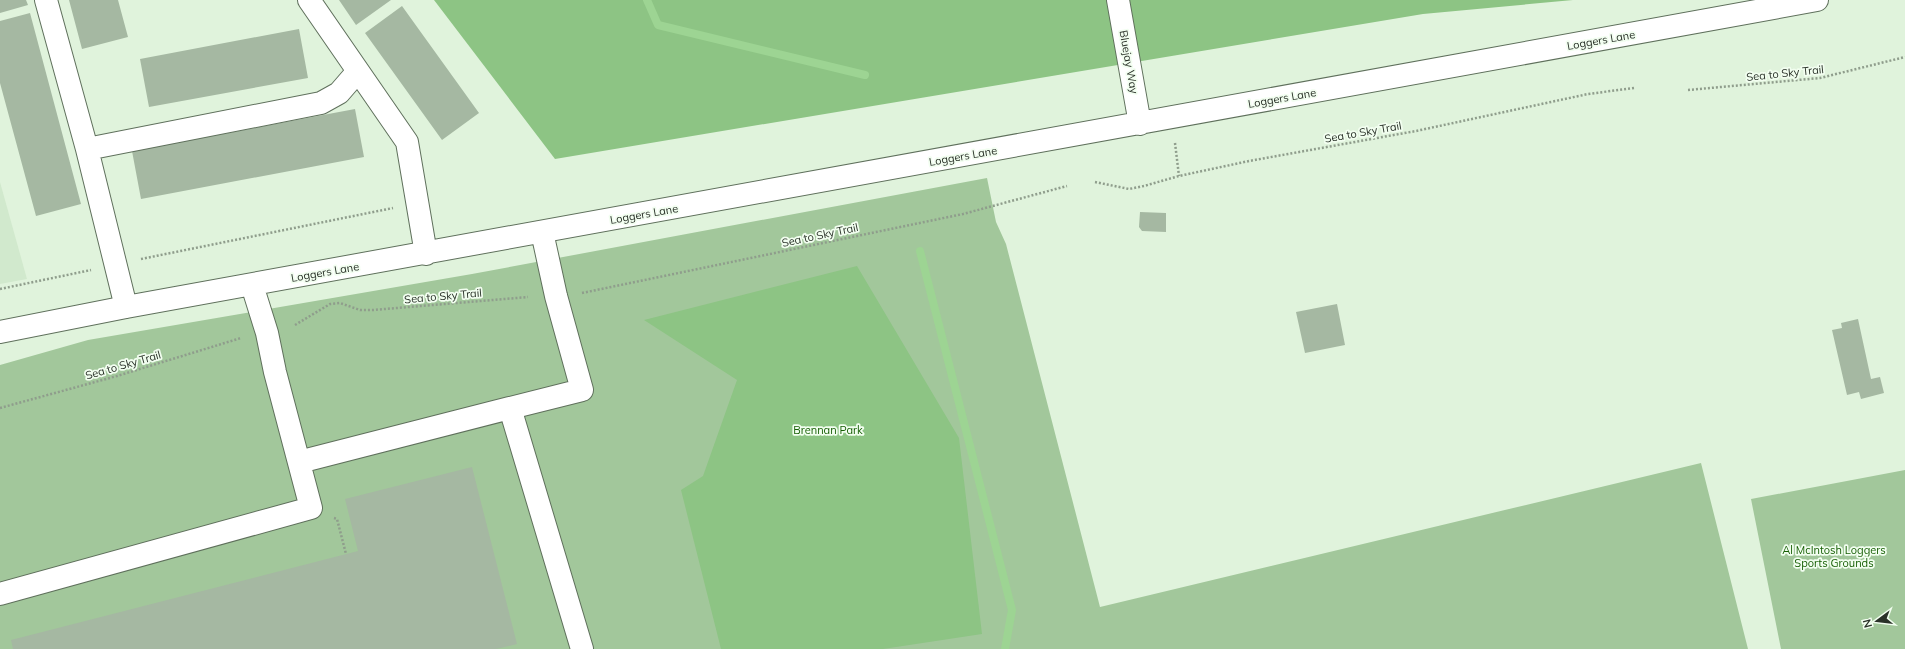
<svg xmlns="http://www.w3.org/2000/svg" width="1905" height="649" font-family="Mulish,sans-serif">
	<style>
		.built { fill: #d1e9cd }
		.green { fill: #a2c79b }
		.forest { fill: #8dc484 }
		.lines { fill: none; stroke-linecap: round; stroke-linejoin: round }
		.stream { stroke: #9dd493; stroke-width: 8 }
		.building { fill: #a5b8a2 }
		.minor-casing { stroke: #5f705c; stroke-width: 24 }
		.path { stroke: #8f9d8c; stroke-width: 2.5; stroke-dasharray: 2 2; stroke-linecap: butt }
		.minor { stroke: #fff; stroke-width: 22 }
		.labels { text-anchor: middle; stroke-width: 3.5; stroke-linejoin: round; paint-order: stroke }
		.street-label { font-size: 11px; fill: #293128; stroke: #f2fef0 }
		.park-label { font-size: 11px; fill: #155e03; stroke: #f2fef0 }
	</style>
	<rect width="100%" height="100%" fill="#e0f3dc"/>
	<path class="built" d="M 0,182 L 27,279 L 0,284 Z"/>
	<path class="green" d="M 987,178 L 996,222 L 1006,244 L 1100,607 L 1701,463 L 1748,649 L 0,649 L 0,365 L 88,340 L 472,274 Z
		M 1905,470 L 1905,649 L 1781,649 L 1751,499 Z"/>
	<path class="forest" d="M 434,0 L 1573,0 L 1423,14 L 555,159 Z
		M 857,266 L 959,438 L 982,634 L 883,649 L 721,649 L 681,490 L 703,476 L 737,380 L 644,320 Z"/>
	<g class="lines">
		<path class="stream" d="M 647,0 L 658,25 L 865,75
			M 920,251 L 1012,610 L 1005,649"/>
	</g>
	<path class="building" d="M 0,0 L 26,0 L 28,5 L 0,13 Z
		M 69,0 L 118,0 L 128,37 L 82,49 Z
		M 339,0 L 391,0 L 356,25 Z
		M 402,6 L 479,113 L 442,140 L 365,33 Z
		M 30,13 L 81,204 L 36,216 L 0,83 L 0,21 Z
		M 299,29 L 308,78 L 149,107 L 140,59 Z
		M 355,109 L 364,157 L 141,199 L 132,151 Z
		M 1140,212 L 1166,213 L 1166,232 L 1142,231 L 1139,227 Z
		M 1337,304 L 1345,345 L 1305,353 L 1296,312 Z
		M 1858,319 L 1871,379 L 1880,377 L 1884,393 L 1861,399 L 1859,392 L 1847,395 L 1832,330 L 1842,328 L 1841,323 Z
		M 472,467 L 517,644 L 496,649 L 13,649 L 11,640 L 358,551 L 345,499 Z"/>
	<g class="lines">
		<g class="minor-casing">
			<path id="minor" d="M 46,0 L 87,149 L 126,307
				M 309,0 L 407,142 L 426,254
				M 1118,0 L 1140,124
				M 87,149 L 321,103 L 339,93 L 358,71
				M 542,232 L 556,296 L 582,390 L 510,408 L 582,649
				M 0,332 L 126,307 L 1817,0
				M 299,462 L 510,408
				M 0,594 L 311,508 L 275,372 L 267,333 L 252,285"/>
		</g>
		<path class="path" d="M 1688,90 L 1820,78 L 1905,57
			M 1175,143 L 1179,176
			M 1095,182 L 1129,189 L 1144,186 L 1179,176 L 1249,161 L 1416,131 L 1588,94 L 1634,88
			M 141,259 L 393,208
			M 0,289 L 91,270
			M 582,293 L 963,214 L 1067,186
			M 295,325 L 330,304 L 340,303 L 360,310 L 373,310 L 528,297
			M 0,408 L 117,376 L 241,338
			M 334,518 L 337,519 L 346,554"/>
		<use href="#minor" class="minor"/>
	</g>
	<g class="labels">
		<g class="street-label">
			<text transform="translate(1601 40) rotate(-10)" y="4">Loggers Lane</text>
			<text transform="translate(1129 62) rotate(80)" y="4">Bluejay Way</text>
			<text transform="translate(1785 73) rotate(-6)" y="4">Sea to Sky Trail</text>
			<text transform="translate(1282 98) rotate(-10)" y="4">Loggers Lane</text>
			<text transform="translate(1363 132) rotate(-10)" y="4">Sea to Sky Trail</text>
			<text transform="translate(963 156) rotate(-10)" y="4">Loggers Lane</text>
			<text transform="translate(644 214) rotate(-10)" y="4">Loggers Lane</text>
			<text transform="translate(820 235) rotate(-12)" y="4">Sea to Sky Trail</text>
			<text transform="translate(325 272) rotate(-10)" y="4">Loggers Lane</text>
			<text transform="translate(443 296) rotate(-5)" y="4">Sea to Sky Trail</text>
			<text transform="translate(123 365) rotate(-16)" y="4">Sea to Sky Trail</text>
		</g>
		<g class="park-label">
			<text x="828" y="434">Brennan Park</text>
			<text x="1834" y="554">Al McIntosh Loggers<tspan x="1834" dy="13">Sports Grounds</tspan></text>
		</g>
	</g>
	<g transform="translate(1877 621) rotate(255)" stroke="#f2fef0" stroke-width="3" paint-order="stroke">
	<path d="M0-3L7 15L0 10L-7 15Z" fill="#293128"/>
	<text y="-6" font-size="11" font-weight="bold" text-anchor="middle" fill="#293128">N</text>
	</g>
</svg>
